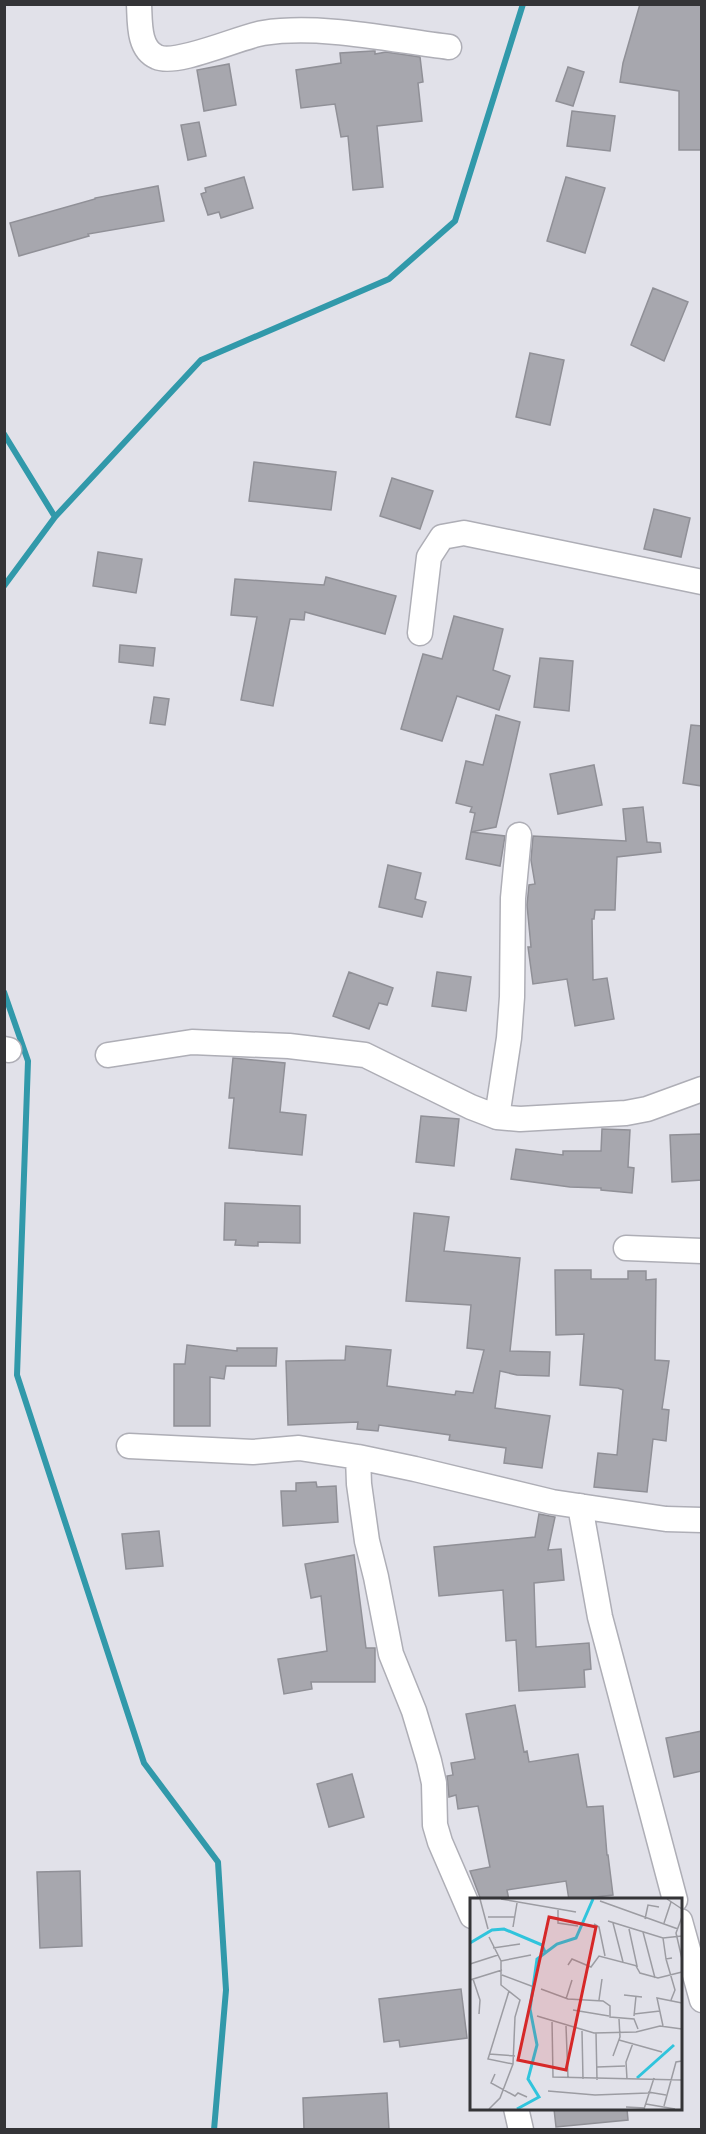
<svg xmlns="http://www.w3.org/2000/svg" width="706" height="2134" font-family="Helvetica,sans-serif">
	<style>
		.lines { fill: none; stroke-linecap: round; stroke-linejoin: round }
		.stream { stroke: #3199aa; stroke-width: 6 }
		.building { fill: #a7a7ae; stroke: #909097; stroke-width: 1.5 }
		.street-casing { stroke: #aeaeb6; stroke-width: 27 }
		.street { stroke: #fff; stroke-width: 24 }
		.inset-river { fill: none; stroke: #30c4dc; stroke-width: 3 }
		.inset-road { fill: none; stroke: #9c9ca2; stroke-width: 1.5 }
		.view { fill: #d62828; fill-opacity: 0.15; stroke: #d62828; stroke-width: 3 }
		.inset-edge { fill: none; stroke: #343437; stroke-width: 3 }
	</style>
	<rect width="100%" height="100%" fill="#e1e1e9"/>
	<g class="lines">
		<path class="stream" d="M 4,434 L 55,517
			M 4,586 L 55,517 L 201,360 L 389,279 L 455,221 L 523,4
			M 4,992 L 28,1061 L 17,1375 L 144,1763 L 218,1862 L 226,1990 L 214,2130"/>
	</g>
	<path class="building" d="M 640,4 L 702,4 L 702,150 L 679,150 L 679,91 L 620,82 L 623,63 Z
		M 373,51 L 375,51 L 375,54 L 386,52 L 420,57 L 423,82 L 418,83 L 422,121 L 377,126 L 383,187 L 353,190 L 348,136 L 341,137 L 335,104 L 301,108 L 296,70 L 341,63 L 340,53 Z
		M 229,64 L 236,105 L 204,111 L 197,70 Z
		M 568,67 L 584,72 L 573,106 L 556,101 Z
		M 572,111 L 615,116 L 610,151 L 567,146 Z
		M 199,122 L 206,156 L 188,160 L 181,125 Z
		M 244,177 L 253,208 L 221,218 L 219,212 L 208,215 L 201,194 L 206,192 L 205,188 Z
		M 566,177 L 605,188 L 585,253 L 547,241 Z
		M 158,186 L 164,221 L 88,234 L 89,236 L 19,256 L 10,223 L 95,199 L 95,198 Z
		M 653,288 L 688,302 L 664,361 L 631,345 Z
		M 530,353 L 564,360 L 550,425 L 516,417 Z
		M 254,462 L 336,472 L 331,510 L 249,501 Z
		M 392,478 L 433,491 L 420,529 L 380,516 Z
		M 654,509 L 690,518 L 681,557 L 644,549 Z
		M 98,552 L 142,559 L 136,593 L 93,586 Z
		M 326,577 L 396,596 L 385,634 L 305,612 L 304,620 L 290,619 L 273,706 L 241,700 L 257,617 L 231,615 L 235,579 L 324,585 Z
		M 454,616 L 503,629 L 493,670 L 510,676 L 499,710 L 457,696 L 442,741 L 401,729 L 423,654 L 442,659 Z
		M 120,645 L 155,648 L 153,666 L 119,662 Z
		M 540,658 L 573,661 L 569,711 L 534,707 Z
		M 154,697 L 169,699 L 165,725 L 150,723 Z
		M 496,715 L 520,722 L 496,827 L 471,832 L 475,813 L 470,812 L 472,807 L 456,803 L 466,761 L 483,765 Z
		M 691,725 L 702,726 L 702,786 L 683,783 Z
		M 594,765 L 602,805 L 558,814 L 550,774 Z
		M 643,807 L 647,842 L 660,843 L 661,852 L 617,857 L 615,910 L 595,910 L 594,919 L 592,919 L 593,980 L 607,978 L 614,1019 L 575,1026 L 567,979 L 533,984 L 528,947 L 531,947 L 527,905 L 529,885 L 535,884 L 531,860 L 533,836 L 626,841 L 623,809 Z
		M 471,832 L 505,836 L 500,866 L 466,859 Z
		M 388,865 L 421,873 L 415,899 L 426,902 L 422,917 L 379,907 Z
		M 349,972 L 393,988 L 387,1005 L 379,1003 L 369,1029 L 333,1016 Z
		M 437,972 L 471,977 L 466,1011 L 432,1006 Z
		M 233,1058 L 285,1063 L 280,1112 L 306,1115 L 302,1155 L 229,1148 L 234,1098 L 229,1098 Z
		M 421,1116 L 459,1119 L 454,1166 L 416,1162 Z
		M 602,1129 L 630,1130 L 628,1167 L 634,1168 L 632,1193 L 601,1190 L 601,1188 L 570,1187 L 511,1179 L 516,1149 L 563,1155 L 563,1151 L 601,1151 Z
		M 701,1134 L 702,1180 L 672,1182 L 670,1135 Z
		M 225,1203 L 300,1206 L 300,1243 L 258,1242 L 258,1246 L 235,1245 L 236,1240 L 224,1240 Z
		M 414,1213 L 449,1217 L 444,1251 L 520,1258 L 510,1351 L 550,1352 L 549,1376 L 517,1375 L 500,1371 L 495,1408 L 550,1416 L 542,1468 L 504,1463 L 506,1448 L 449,1440 L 450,1435 L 379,1425 L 378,1431 L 357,1429 L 358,1422 L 288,1425 L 286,1361 L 345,1360 L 346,1346 L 391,1350 L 387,1386 L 455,1395 L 456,1391 L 473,1393 L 484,1350 L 467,1348 L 471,1305 L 406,1301 Z
		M 555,1270 L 591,1270 L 591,1279 L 628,1279 L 628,1271 L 646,1271 L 646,1280 L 656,1279 L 655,1360 L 669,1361 L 662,1409 L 669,1410 L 666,1441 L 653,1439 L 647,1492 L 594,1487 L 598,1453 L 617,1455 L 623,1390 L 618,1388 L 580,1385 L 584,1334 L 556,1335 Z
		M 187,1345 L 237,1351 L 237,1348 L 277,1348 L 276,1366 L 226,1366 L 224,1379 L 210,1377 L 210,1426 L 174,1426 L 174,1364 L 185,1364 Z
		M 316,1482 L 317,1487 L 336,1486 L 338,1522 L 283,1526 L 281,1491 L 296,1491 L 296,1483 Z
		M 539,1514 L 555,1517 L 548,1550 L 561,1549 L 564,1580 L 534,1583 L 536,1647 L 589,1643 L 591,1669 L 584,1670 L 585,1687 L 519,1691 L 516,1640 L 506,1641 L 503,1590 L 439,1596 L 434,1547 L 535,1537 Z
		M 159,1531 L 163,1566 L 126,1569 L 122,1534 Z
		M 354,1555 L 366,1648 L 375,1648 L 375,1682 L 311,1682 L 312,1689 L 284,1694 L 278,1659 L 327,1651 L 321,1596 L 311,1598 L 305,1564 Z
		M 515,1705 L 524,1752 L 527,1751 L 529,1762 L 578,1754 L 587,1807 L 603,1806 L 607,1855 L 608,1855 L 613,1895 L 569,1900 L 566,1881 L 507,1890 L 509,1900 L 481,1900 L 470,1871 L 490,1867 L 478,1806 L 458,1809 L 456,1795 L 449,1797 L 447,1776 L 453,1775 L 451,1763 L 475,1759 L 466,1714 Z
		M 702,1731 L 702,1771 L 674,1777 L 666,1738 Z
		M 352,1774 L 364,1817 L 329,1827 L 317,1784 Z
		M 80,1871 L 82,1946 L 40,1948 L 37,1872 Z
		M 461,1989 L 467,2038 L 400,2047 L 399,2040 L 384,2042 L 379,1999 Z
		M 387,2093 L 389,2130 L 304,2130 L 303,2098 Z
		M 554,2109 L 627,2109 L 628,2120 L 556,2127 Z"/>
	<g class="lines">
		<g class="street-casing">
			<path id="street" d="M 139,4 C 140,22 138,49 157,57 C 177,66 239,37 263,33 C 321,24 391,40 449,47
				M 420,633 L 429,557 L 442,537 L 464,533 L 702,582
				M 4,1049 L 9,1050
				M 108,1055 L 192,1042 L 289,1046 L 365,1055 L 471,1107 L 497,1117 L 520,1119 L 626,1113 L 647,1109 L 702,1089
				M 497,1117 L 509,1038 L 512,997 L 513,898 L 519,835
				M 626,1248 L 702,1251
				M 129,1446 L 253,1452 L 299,1448 L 358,1457 L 415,1469 L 552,1502 L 666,1519 L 702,1520
				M 358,1457 L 359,1484 L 367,1541 L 376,1577 L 391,1654 L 414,1711 L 429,1761 L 434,1783 L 435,1825 L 440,1842 L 472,1916
				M 580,1506 L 600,1617 L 675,1900
				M 680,1921 L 702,2000
				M 516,2108 L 521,2130"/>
		</g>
		<use href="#street" class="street"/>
	</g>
	<g transform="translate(470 1898)">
		<rect width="212" height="212" fill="#e1e1e9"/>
		<path class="inset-river" d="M 0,45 L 22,32 L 34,31 L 72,47 L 75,54M 167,180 L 204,147M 47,211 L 69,199 L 58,181 L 67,147 L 60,111 L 67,61 L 87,46 L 106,40 L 123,1"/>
		<path class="inset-road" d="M 10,1 L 18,31M 31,1 L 106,14M 197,1 L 212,11M 130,3 L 208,31M 88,12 L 88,25 L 108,28M 18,19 L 44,19M 212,19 L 206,35 L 212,61M 175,21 L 178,7 L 189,9M 138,23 L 193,40 L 212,38M 143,25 L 153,64M 194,25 L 201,4M 124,26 L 129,29 L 135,58M 43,29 L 47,5M 173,34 L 185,80M 19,39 L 31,63 L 31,87 L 50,102 L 45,119 L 43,166 L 30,200 L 19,211M 193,40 L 196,61 L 202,60M 23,50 L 50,46M 196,61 L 205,92 L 201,102M 31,63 L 61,57M 0,66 L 28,57M 98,67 L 102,61 L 121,69 L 129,58 L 167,68 L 159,31M 166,68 L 170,75 L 188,80 L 212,74M 32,77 L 64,89M 3,81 L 10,102 L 9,116M 0,82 L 32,72M 71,91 L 98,101 L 133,103 L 140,108 L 140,119 L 164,121 L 168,131M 39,93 L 18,161 L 43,166M 154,97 L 172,99M 96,101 L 102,82M 129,102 L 132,81M 103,112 L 139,118M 164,116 L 190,113M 67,118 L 124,135 L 166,134 L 190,128 L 212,131M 164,118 L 166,98M 82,122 L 83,179 L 212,182M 96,128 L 98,180M 193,128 L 187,100 L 212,105M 112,133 L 113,181M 126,135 L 127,182M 149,142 L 192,154M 19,156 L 45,158M 143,158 L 150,139 L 149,121M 127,169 L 155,168M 25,176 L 21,185 L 45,198 L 48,195 L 57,199M 157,181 L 156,164 L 163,145M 78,193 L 125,197 L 178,195M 178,194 L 196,197M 176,206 L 205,211M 194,208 L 206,164 L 212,163M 156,209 L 175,210M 174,211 L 184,180"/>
		<path class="view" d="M 79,19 L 126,29 L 96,172 L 48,162 Z"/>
		<rect width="212" height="212" class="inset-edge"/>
	</g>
	<rect width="706" height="2134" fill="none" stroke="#343437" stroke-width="12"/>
</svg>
